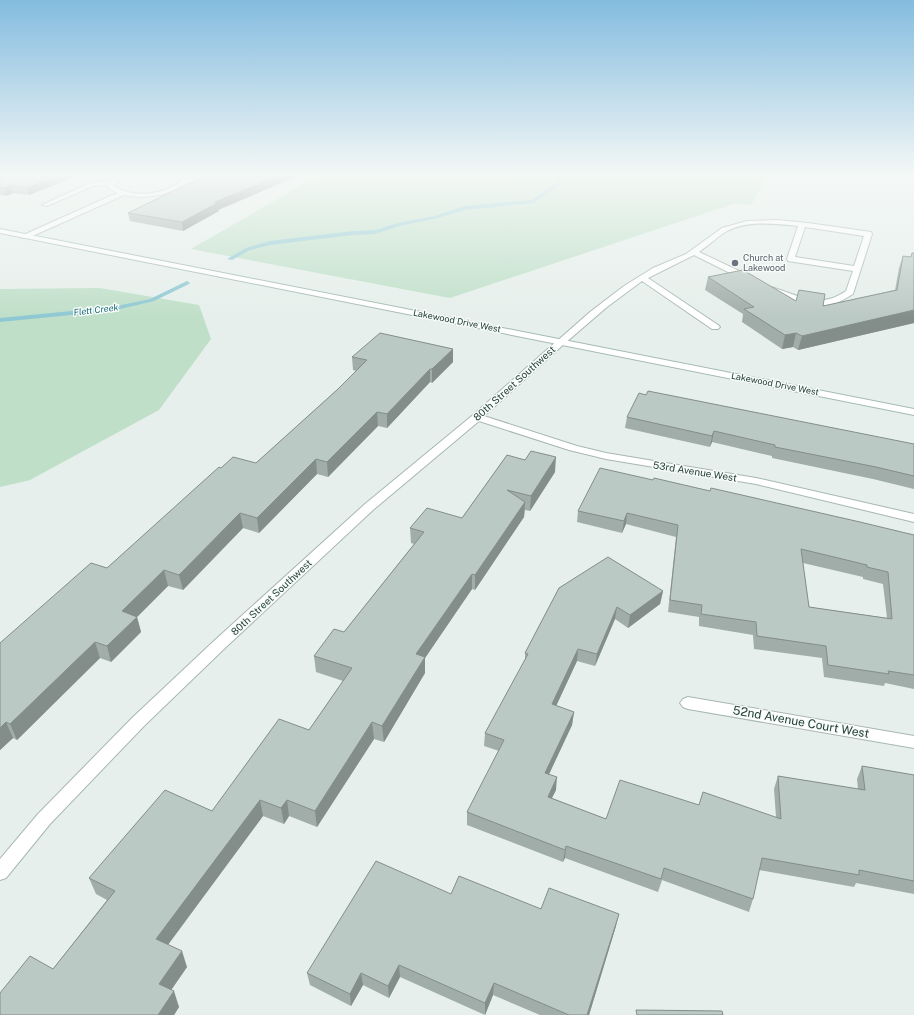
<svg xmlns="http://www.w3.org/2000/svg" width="914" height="1015" font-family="'Public Sans',sans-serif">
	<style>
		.green { fill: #bfdfc8 }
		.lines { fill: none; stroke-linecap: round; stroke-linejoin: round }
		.stream { fill: #8fc8d2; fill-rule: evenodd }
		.lane-casing { stroke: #a8b7b2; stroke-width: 2 }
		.street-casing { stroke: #a8b7b2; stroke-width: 2 }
		.secondary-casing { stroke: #a4bab2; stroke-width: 2 }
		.lane { fill: #fff; fill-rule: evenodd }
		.street { fill: #fff; fill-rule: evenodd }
		.secondary { fill: #fff; fill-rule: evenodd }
		.wall { fill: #a1ada9; fill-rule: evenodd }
		.shaded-wall { fill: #838d89 }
		.building { fill: #bbc9c4; stroke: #838d89; fill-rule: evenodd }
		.worship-dot { fill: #6b7280; stroke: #f7fbf9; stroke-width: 1.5 }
		.labels { text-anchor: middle; stroke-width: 3; stroke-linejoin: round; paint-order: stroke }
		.far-worship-label { font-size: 9px; fill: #5b616d; stroke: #f7fbf9; text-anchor: start }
		.far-water-label { font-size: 9px; font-style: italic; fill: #1e6e7d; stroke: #f7fbf9 }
		.far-street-label { font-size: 9px; fill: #254139; stroke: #f7fbf9 }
		.street-label { font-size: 10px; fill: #254139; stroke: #f7fbf9 }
		.near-street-label { font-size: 12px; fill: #254139; stroke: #f7fbf9 }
	</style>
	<rect width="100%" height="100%" fill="#e6efeb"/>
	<path class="green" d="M 329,176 L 767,176 L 751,205 L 736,203 L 450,298 L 191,249 L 312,179 Z
		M 100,288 L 199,305 L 211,339 L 159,410 L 30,480 L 0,487 L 0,289 Z"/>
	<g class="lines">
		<path class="stream" d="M 556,176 L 560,176 L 563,182 L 558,187 L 533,203 L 465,210 L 438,218 L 399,226 L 375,234 L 353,235 L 270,245 L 250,250 L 232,260 L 227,259 L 246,248 L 270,241 L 353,231 L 375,230 L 398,223 L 435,216 L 464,206 L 532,200 L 558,181 Z
			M 187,281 L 190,283 L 189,284 L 154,301 L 112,311 L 0,322 L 0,318 L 112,307 L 150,299 Z"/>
		<g class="lane-casing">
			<path id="lane" d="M 111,181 L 114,183 L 113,184 L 93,186 L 47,206 L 42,205 L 90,183 Z
				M 777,220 L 808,223 L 871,232 L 872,234 L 853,294 C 846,298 839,303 830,305 C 811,308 785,299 768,292 L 767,290 L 768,288 L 771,287 C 789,292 811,304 829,299 C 835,298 841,294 846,291 L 853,271 L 788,261 L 787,259 L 798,226 C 776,224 748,220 727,231 C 717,237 709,245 699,252 L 752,277 L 753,279 L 752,281 L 746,281 L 694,255 L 648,278 L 718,325 L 720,327 L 718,329 L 712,329 L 642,281 L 607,307 L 564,344 L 561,345 L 556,342 L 590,312 L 624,286 L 653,268 L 686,254 L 722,228 L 747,221 ZM 805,227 L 864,236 L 854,266 L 795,257 Z"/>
		</g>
		<g class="street-casing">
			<path id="street" d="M 118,176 L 128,176 L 118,181 L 114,186 C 132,198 166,196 181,180 L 178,176 L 184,176 L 188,180 L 199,176 L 207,176 C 201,181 192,182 184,186 C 165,195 145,200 124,195 L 28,238 L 22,238 L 21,236 L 117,193 L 107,187 L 111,179 Z
				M 561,339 L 566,342 L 564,344 L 484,416 L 577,446 L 606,453 L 756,478 L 914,514 L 914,522 L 756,484 L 606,459 L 569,450 L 479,421 L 373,510 L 225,648 L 144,726 L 50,824 L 6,878 L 0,880 L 0,859 L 38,814 L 132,718 L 215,640 L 365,504 L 473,415 L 558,340 Z
				M 688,697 L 914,736 L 914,748 L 688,709 L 683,707 L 680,703 L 683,699 Z"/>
		</g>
		<g class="secondary-casing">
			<path id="secondary" d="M 0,229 L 914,409 L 914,415 L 0,233 Z"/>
		</g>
		<use href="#lane" class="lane"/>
		<use href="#street" class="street"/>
		<use href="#secondary" class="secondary"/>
	</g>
	<path class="wall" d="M 0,176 L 76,176 L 29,195 L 13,193 L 6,196 L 0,195 Z
		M 204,176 L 297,176 L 218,210 L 219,211 L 183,231 L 130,221 L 128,213 Z
		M 912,253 L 914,323 L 798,350 L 793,347 L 782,349 L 742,322 L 743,314 L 705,290 L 708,277 L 796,301 L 823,306 L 895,290 L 899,268 L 903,256 L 910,257 Z
		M 453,349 L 453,362 L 432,383 L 430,382 L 387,428 L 378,426 L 328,477 L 317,474 L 259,533 L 243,528 L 183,590 L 168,586 L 137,617 L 141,632 L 111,662 L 100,658 L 17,740 L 13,738 L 0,750 L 0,643 L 107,568 L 221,468 L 256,463 L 338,389 L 356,371 L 353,370 L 352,357 Z
		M 627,417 L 914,444 L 914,489 L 873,479 L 772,458 L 772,456 L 712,442 L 710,447 L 625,428 Z
		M 507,455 L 555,472 L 530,511 L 525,510 L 524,517 L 475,590 L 472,589 L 425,658 L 425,673 L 384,742 L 374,739 L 317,827 L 289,816 L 284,824 L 263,816 L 168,945 L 187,967 L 171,990 L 179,1007 L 174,1015 L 0,1015 L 53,969 L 107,900 L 96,894 L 89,878 L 212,811 L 309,730 L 343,681 L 316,672 L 314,656 L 344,632 L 414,544 L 411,543 L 410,528 L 462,518 Z
		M 653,480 L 710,491 L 914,535 L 914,689 L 885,683 L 884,686 L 824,677 L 822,658 L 754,649 L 753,635 L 699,626 L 699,617 L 668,612 L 676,537 L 626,524 L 622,533 L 577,522 L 578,511 ZM 803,563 L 863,577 L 863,579 L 883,584 L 887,618 L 809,607 Z
		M 559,588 L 663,591 L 660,604 L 628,628 L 615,619 L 595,666 L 577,661 L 556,706 L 574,712 L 572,725 L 549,774 L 556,790 L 552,798 L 606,819 L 699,805 L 776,817 L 774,789 L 778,776 L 858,789 L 857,779 L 862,766 L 914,775 L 914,894 L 856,883 L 854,887 L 759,870 L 753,899 L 749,912 L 662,880 L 658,892 L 565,858 L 563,862 L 467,825 L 467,812 L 499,751 L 484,746 L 485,733 L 525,661 L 525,653 Z
		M 541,909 L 616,926 L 589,1015 L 540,1015 L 493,995 L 485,1015 L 400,977 L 389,998 L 363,985 L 351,1006 L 310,985 L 307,973 Z"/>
	<path class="shaded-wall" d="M 57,176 L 76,176 L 29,195 L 27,188 Z
		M 278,176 L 297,176 L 218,210 L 219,211 L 183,231 L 182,222 L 215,202 Z
		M 11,185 L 13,193 L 6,196 L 4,188 Z
		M 914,310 L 914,323 L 798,350 L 802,336 Z
		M 796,333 L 793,347 L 782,349 L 785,335 Z
		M 453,349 L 453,362 L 432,383 L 432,369 Z
		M 430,369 L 430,382 L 387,428 L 387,414 Z
		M 377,412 L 378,426 L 328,477 L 327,462 Z
		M 714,431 L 712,442 L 710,447 L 712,436 Z
		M 556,457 L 555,472 L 530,511 L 531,496 Z
		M 316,459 L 317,474 L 259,533 L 257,518 Z
		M 525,502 L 524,517 L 475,590 L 475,575 Z
		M 240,513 L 243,528 L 183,590 L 179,575 Z
		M 627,513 L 626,524 L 622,533 L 624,521 Z
		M 164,570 L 168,586 L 127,627 L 122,611 Z
		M 472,574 L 472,589 L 425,658 L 425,673 L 384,742 L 382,726 L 416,654 Z
		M 663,591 L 660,604 L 628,628 L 630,615 Z
		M 617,607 L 615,619 L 595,666 L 597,654 Z
		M 137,617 L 141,632 L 111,662 L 107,646 Z
		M 95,642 L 100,658 L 17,740 L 10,724 Z
		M 578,649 L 577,661 L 551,717 L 552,704 Z
		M 574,712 L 572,725 L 544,785 L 545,773 Z
		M 6,722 L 13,738 L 0,750 L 0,728 Z
		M 372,722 L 374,739 L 317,827 L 315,811 Z
		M 557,777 L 556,790 L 546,809 L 548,797 Z
		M 260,800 L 263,816 L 161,954 L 156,939 Z
		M 287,800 L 289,816 L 284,824 L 281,808 Z
		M 566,846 L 565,858 L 563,862 L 565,850 Z
		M 619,914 L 616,926 L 589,1015 L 587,1015 Z
		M 182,951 L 187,967 L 165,999 L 159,984 Z
		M 399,965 L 400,977 L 389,998 L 388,986 Z
		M 361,973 L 363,985 L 351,1006 L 350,994 Z
		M 494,983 L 493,995 L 485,1015 L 485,1003 Z
		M 174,991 L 179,1007 L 174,1015 L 158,1015 Z"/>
	<path class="building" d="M 0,176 L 57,176 L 27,188 L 11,185 L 4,188 L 0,188 Z
		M 204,176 L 278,176 L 215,202 L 217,203 L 182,222 L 128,213 Z
		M 912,253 L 914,253 L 914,310 L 802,336 L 796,333 L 785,335 L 744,309 L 754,307 L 708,277 L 743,270 L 796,301 L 799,290 L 825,294 L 823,306 L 897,290 L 903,256 L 911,257 Z
		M 380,333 L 453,349 L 432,369 L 430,369 L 387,414 L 377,412 L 327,462 L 316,459 L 257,518 L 240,513 L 179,575 L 164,570 L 122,611 L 137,617 L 107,646 L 95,642 L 10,724 L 6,722 L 0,728 L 0,643 L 91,563 L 107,568 L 219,467 L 221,468 L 233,457 L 256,463 L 338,389 L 367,360 L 352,357 Z
		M 648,391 L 914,444 L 914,476 L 876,467 L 775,447 L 775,445 L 714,431 L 712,436 L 627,417 L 639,393 L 646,395 Z
		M 531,451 L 556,457 L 531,496 L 507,490 L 525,502 L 475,575 L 472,574 L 416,654 L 425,657 L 382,726 L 372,722 L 315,811 L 287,800 L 281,808 L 260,800 L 156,939 L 182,951 L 159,984 L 174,991 L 158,1015 L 0,1015 L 0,993 L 30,956 L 53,969 L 115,891 L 89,878 L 165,790 L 212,811 L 279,719 L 309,730 L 352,668 L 314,656 L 334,629 L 344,632 L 424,532 L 410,528 L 427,508 L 462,518 L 507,455 L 525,460 Z
		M 600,468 L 653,480 L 654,478 L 710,491 L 711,488 L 860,522 L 914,535 L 914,675 L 888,671 L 889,674 L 828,665 L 826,646 L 757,636 L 756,622 L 701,614 L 702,605 L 670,600 L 678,525 L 627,513 L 624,521 L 578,511 ZM 801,549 L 867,565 L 867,567 L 888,572 L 892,619 L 809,607 Z
		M 608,557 L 663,591 L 630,615 L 617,607 L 597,654 L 578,649 L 552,704 L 574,712 L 545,773 L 557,777 L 548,797 L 606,819 L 620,780 L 699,805 L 703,792 L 781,819 L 778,776 L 865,790 L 862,766 L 914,775 L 914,881 L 859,870 L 859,875 L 762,858 L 753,899 L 664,868 L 661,879 L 566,846 L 565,850 L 467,812 L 504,740 L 485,733 L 528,654 L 525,653 L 559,588 Z
		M 376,861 L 451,894 L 459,876 L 541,909 L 549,888 L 619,914 L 587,1015 L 569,1015 L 494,983 L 485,1003 L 399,965 L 388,986 L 361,973 L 350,994 L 307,973 Z
		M 636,1010 L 722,1011 L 723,1015 L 637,1015 Z"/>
	<linearGradient id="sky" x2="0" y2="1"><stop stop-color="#84bcdf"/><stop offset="0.55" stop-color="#f4f8f6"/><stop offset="1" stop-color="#f4f8f6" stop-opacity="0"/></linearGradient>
	<rect width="914" height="318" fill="url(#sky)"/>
	<circle class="worship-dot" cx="735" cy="263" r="4"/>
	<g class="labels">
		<g class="far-worship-label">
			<text x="743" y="261">Church at<tspan x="743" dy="10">Lakewood</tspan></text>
		</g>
		<g class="far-water-label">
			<text transform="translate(96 310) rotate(-7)" y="3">Flett Creek</text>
		</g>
		<g class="far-street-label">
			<text transform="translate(457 321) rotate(11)" y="3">Lakewood Drive West</text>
			<text transform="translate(775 384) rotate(11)" y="3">Lakewood Drive West</text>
		</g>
		<g class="street-label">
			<text transform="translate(514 383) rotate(-42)" y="4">80th Street Southwest</text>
			<text transform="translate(695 471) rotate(9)" y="4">53rd Avenue West</text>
			<text transform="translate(271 597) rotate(-43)" y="4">80th Street Southwest</text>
		</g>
		<g class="near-street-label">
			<text transform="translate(801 722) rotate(10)" y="4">52nd Avenue Court West</text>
		</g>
	</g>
</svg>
